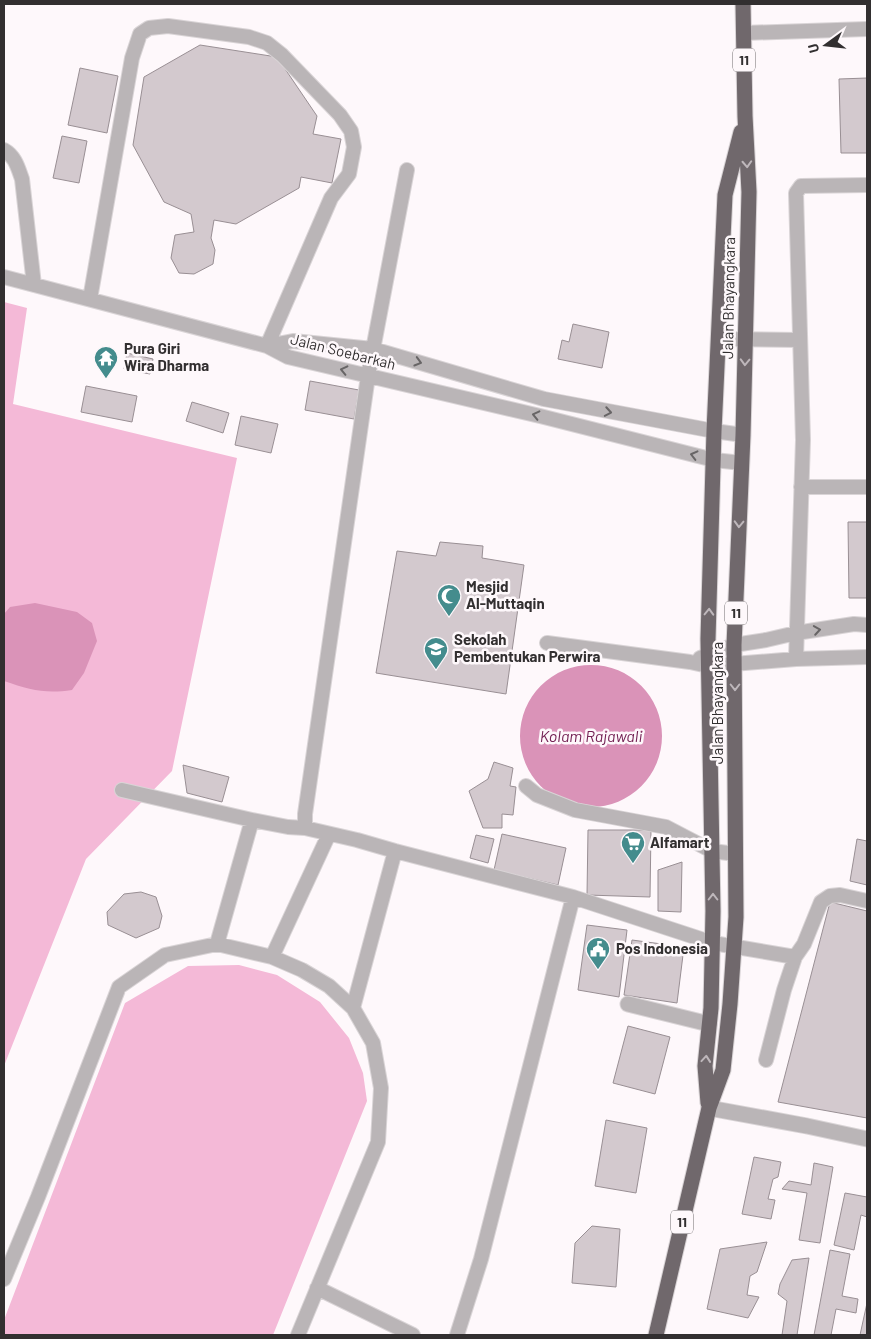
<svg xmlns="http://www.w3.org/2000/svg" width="871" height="1339" font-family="Barlow,sans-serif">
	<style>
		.green { fill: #f4b9d7 }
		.water { fill: #da93b8 }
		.building { fill: #d3c9ce; stroke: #998f94 }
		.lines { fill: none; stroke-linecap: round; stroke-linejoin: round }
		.lane-casing { stroke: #d9d4d6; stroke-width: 16 }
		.street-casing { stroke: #d9d4d6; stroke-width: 17 }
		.highway-casing { stroke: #d9d4d6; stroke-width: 17 }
		.lane { stroke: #bab5b7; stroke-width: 14 }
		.street { stroke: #bab5b7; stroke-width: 15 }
		.highway { stroke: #70686c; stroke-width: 15 }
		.oneway { stroke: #beb7bb }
		.oneway2 { stroke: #686566 }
		.labels { text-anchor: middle; stroke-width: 5; stroke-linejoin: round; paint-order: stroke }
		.shield { fill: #fef8fb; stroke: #6f6b6d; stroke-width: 1 }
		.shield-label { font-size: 14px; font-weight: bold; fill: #322f30 }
		.street-label { font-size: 15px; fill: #322f30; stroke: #fef8fb }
		.poi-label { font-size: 15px; font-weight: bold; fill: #322f30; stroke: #fef8fb; text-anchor: start }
		.water-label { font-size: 16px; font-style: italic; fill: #742254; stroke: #fef8fb }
	</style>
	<rect width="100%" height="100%" fill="#fef8fb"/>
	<path class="green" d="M 4,302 L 27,308 L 13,404 L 237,458 L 172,771 L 86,859 L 4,1066 Z
		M 239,965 L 277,975 L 320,1002 L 349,1038 L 363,1073 L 367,1101 L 273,1335 L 4,1335 L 4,1320 L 125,1003 L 188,966 Z"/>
	<path class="water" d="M 35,603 L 77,612 L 92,623 L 97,641 L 84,673 L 72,690 C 45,694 30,690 4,681 L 4,614 L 10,607 Z
		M520 736a71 71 0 1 1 142 0a71 71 0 1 1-142 0Z"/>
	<path class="building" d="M 200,45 L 277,57 L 317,116 L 313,134 L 341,139 L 332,183 L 301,177 L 299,188 L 236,224 L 214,220 L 211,238 L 215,250 L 213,264 L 194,274 L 179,273 L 171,258 L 175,235 L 194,232 L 191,214 L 164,202 L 133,145 L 144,77 Z
		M 80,68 L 118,76 L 107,133 L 68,125 Z
		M 867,78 L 867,153 L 841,153 L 839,79 Z
		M 62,136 L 87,141 L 79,183 L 53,178 Z
		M 573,324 L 609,332 L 602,368 L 558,359 L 562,340 L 569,342 Z
		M 127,353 L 153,359 L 150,374 L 124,369 Z
		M 310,381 L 359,390 L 354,419 L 305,410 Z
		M 86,386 L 137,396 L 132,422 L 81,412 Z
		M 192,402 L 229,413 L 223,433 L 186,421 Z
		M 241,416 L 278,424 L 271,453 L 235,445 Z
		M 848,522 L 867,522 L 867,598 L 849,598 Z
		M 440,542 L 483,546 L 482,558 L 524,565 L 506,694 L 376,673 L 397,551 L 436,556 Z
		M 494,762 L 513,768 L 510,786 L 516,787 L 513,815 L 502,814 L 502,828 L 483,828 L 469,791 L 488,779 Z
		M 183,765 L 229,777 L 222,802 L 187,793 Z
		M 588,830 L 651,830 L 650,897 L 587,895 Z
		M 502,834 L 566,848 L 558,885 L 494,870 Z
		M 476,835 L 494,839 L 488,863 L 470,858 Z
		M 857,839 L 867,841 L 867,885 L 850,881 Z
		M 682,862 L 681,912 L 658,911 L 658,870 Z
		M 141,892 L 156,897 L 162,916 L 159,928 L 136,938 L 108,925 L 107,912 L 124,894 Z
		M 830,902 L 867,911 L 867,1118 L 778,1102 Z
		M 587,925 L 627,930 L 619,997 L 578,990 Z
		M 632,940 L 684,947 L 677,1003 L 624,995 Z
		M 628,1026 L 670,1037 L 655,1094 L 613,1083 Z
		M 606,1120 L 647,1128 L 636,1193 L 595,1186 Z
		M 754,1157 L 781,1162 L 778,1177 L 773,1179 L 768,1199 L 775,1200 L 771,1219 L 742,1214 Z
		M 814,1163 L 833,1167 L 820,1243 L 799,1240 L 807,1193 L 782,1189 L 789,1181 L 811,1185 Z
		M 845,1193 L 867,1197 L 867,1217 L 861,1215 L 854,1250 L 834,1245 Z
		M 592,1226 L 620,1229 L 616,1287 L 572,1283 L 575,1243 Z
		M 767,1242 L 757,1272 L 750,1276 L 747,1295 L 759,1297 L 748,1318 L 707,1309 L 720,1249 Z
		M 830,1250 L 850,1254 L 842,1296 L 858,1299 L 856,1313 L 836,1309 L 831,1335 L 814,1335 Z
		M 809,1258 L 797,1335 L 782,1335 L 787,1301 L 778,1294 L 780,1284 L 792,1260 Z
		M 867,1303 L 867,1335 L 860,1335 Z"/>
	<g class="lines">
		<g class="lane-casing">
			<path id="lane" d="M 744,33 L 867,29
				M 4,150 C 15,156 18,168 22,179 L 34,285
				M 407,170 L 368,376 L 305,814 L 305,828 L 357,840 L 395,851 L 573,897 L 713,943 L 795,957 L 804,944 L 821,902 L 830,896 L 840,895 L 867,901
				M 4,277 L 267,346 L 288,357 L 540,416 L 714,460 L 742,463
				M 90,299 L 132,58 L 140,34 L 149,28 L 168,26 L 249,37 L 267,43 L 282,55 L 340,115 L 351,131 L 354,147 L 349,174 L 331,198 L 267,346
				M 718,339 L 800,340
				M 267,346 L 293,341 L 373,349 L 544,399 L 714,431 L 743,435
				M 801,487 L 867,487
				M 547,643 L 690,662 L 708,666 L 796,659 L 867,657
				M 700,658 L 734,645 L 766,640 L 796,633 L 854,624 L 867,625
				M 796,659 L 803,440 L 796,193 L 801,186 L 867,185
				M 526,786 L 537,795 L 575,810 L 666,827 L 712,851 L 736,854
				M 122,790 L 252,820 L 288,827 L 305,828
				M 217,944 L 272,957 L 302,970 L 329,986 L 353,1008 L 373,1043 L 381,1088 L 378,1142 L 298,1335
				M 272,957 L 329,834
				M 353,1008 L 395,851
				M 766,1060 L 784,990 L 795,957
				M 4,1279 L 38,1197 L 119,987 L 165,955 L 217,944 L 252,820
				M 317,1288 L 413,1335
				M 457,1335 L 481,1259 L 573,897"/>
		</g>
		<g class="street-casing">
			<path id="street" d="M 628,1004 L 709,1024
				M 709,1108 L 807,1126 L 867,1139"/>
		</g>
		<g class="highway-casing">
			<path id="highway" d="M 708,1103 L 705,1066 L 711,1008 L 713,911 L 708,639 L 714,431 L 725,195 L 741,132
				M 656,1335 L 709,1108 L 723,1070 L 730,1004 L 736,917 L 734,645 L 743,435 L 749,192 L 745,116 L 743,4"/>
		</g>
		<use href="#lane" class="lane"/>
		<use href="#street" class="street"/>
		<use href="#highway" class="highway"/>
	</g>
	<defs><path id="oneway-chevron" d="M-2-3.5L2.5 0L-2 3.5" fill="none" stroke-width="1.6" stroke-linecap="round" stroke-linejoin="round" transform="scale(1.25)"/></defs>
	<g class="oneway">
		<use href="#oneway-chevron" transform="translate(747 164) rotate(87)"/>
		<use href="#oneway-chevron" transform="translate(745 362) rotate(92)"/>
		<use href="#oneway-chevron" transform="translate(739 524) rotate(92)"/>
		<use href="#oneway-chevron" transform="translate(709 612) rotate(-88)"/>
		<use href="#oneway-chevron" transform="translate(735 687) rotate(90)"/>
		<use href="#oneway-chevron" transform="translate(713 897) rotate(-90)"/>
		<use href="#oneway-chevron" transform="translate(706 1059) rotate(-85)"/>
	</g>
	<g class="oneway2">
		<use href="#oneway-chevron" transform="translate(418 362) rotate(16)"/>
		<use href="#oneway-chevron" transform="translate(344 370) rotate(-167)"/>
		<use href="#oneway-chevron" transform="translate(608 412) rotate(10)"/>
		<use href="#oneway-chevron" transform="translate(536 415) rotate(-167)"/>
		<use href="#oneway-chevron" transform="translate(694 455) rotate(-166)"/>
		<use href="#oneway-chevron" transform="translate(817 630) rotate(-9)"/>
	</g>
	<defs>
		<g id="temple-pin" transform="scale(1.25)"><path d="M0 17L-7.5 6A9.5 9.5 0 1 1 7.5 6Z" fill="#448c8d" stroke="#fef8fb"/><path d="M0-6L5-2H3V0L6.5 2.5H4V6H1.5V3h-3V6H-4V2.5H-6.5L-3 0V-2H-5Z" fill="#fff"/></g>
		<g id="mosque-pin" transform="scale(1.25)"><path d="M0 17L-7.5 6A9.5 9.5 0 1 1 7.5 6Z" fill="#448c8d" stroke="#fef8fb"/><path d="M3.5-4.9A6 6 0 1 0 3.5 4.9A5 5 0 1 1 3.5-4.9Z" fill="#fff"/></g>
		<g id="university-pin" transform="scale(1.25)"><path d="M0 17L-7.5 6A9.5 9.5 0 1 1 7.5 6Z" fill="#448c8d" stroke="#fef8fb"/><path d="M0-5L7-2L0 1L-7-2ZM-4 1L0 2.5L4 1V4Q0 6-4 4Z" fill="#fff"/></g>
		<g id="supermarket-pin" transform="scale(1.25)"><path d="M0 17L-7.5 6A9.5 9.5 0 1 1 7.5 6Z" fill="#448c8d" stroke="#fef8fb"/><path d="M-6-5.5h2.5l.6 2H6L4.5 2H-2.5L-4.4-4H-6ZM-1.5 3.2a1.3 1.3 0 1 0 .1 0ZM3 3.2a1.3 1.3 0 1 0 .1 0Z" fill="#fff"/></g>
		<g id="civic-pin" transform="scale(1.25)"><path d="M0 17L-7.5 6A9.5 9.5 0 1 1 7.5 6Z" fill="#448c8d" stroke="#fef8fb"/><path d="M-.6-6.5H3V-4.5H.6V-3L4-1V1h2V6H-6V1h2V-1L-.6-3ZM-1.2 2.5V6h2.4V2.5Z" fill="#fff"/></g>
	</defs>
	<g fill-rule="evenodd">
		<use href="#temple-pin" x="106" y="358"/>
		<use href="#mosque-pin" x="449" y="596"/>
		<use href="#university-pin" x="436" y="649"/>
		<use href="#supermarket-pin" x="633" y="843"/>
		<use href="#civic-pin" x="598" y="949"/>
	</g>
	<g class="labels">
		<g class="shield">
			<rect x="733" y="48.5" width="22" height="23" rx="4"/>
			<rect x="725" y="601.5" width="22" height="23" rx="4"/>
			<rect x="671" y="1210.5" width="22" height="23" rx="4"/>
		</g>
		<g class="shield-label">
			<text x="744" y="65">11</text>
			<text x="736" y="618">11</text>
			<text x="682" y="1227">11</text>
		</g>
		<g class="street-label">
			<text transform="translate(729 298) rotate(-89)" y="5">Jalan Bhayangkara</text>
			<text transform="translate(343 352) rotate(14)" y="5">Jalan Soebarkah</text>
			<text transform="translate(718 703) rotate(-90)" y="5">Jalan Bhayangkara</text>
		</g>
		<g class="poi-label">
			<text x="124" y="354">Pura Giri<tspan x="124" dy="17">Wira Dharma</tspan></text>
			<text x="466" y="592">Mesjid<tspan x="466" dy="17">Al-Muttaqin</tspan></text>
			<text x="454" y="645">Sekolah<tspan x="454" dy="17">Pembentukan Perwira</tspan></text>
			<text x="650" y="848">Alfamart</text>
			<text x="616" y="954">Pos Indonesia</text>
		</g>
		<g class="water-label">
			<text x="591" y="742">Kolam Rajawali</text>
		</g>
	</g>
	<rect width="871" height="1339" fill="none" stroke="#322f30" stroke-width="10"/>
	<g transform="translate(826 45) rotate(255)" stroke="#fef8fb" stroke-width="4" paint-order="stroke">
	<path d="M0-4L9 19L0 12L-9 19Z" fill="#322f30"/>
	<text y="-8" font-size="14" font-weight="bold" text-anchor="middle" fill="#322f30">U</text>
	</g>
</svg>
